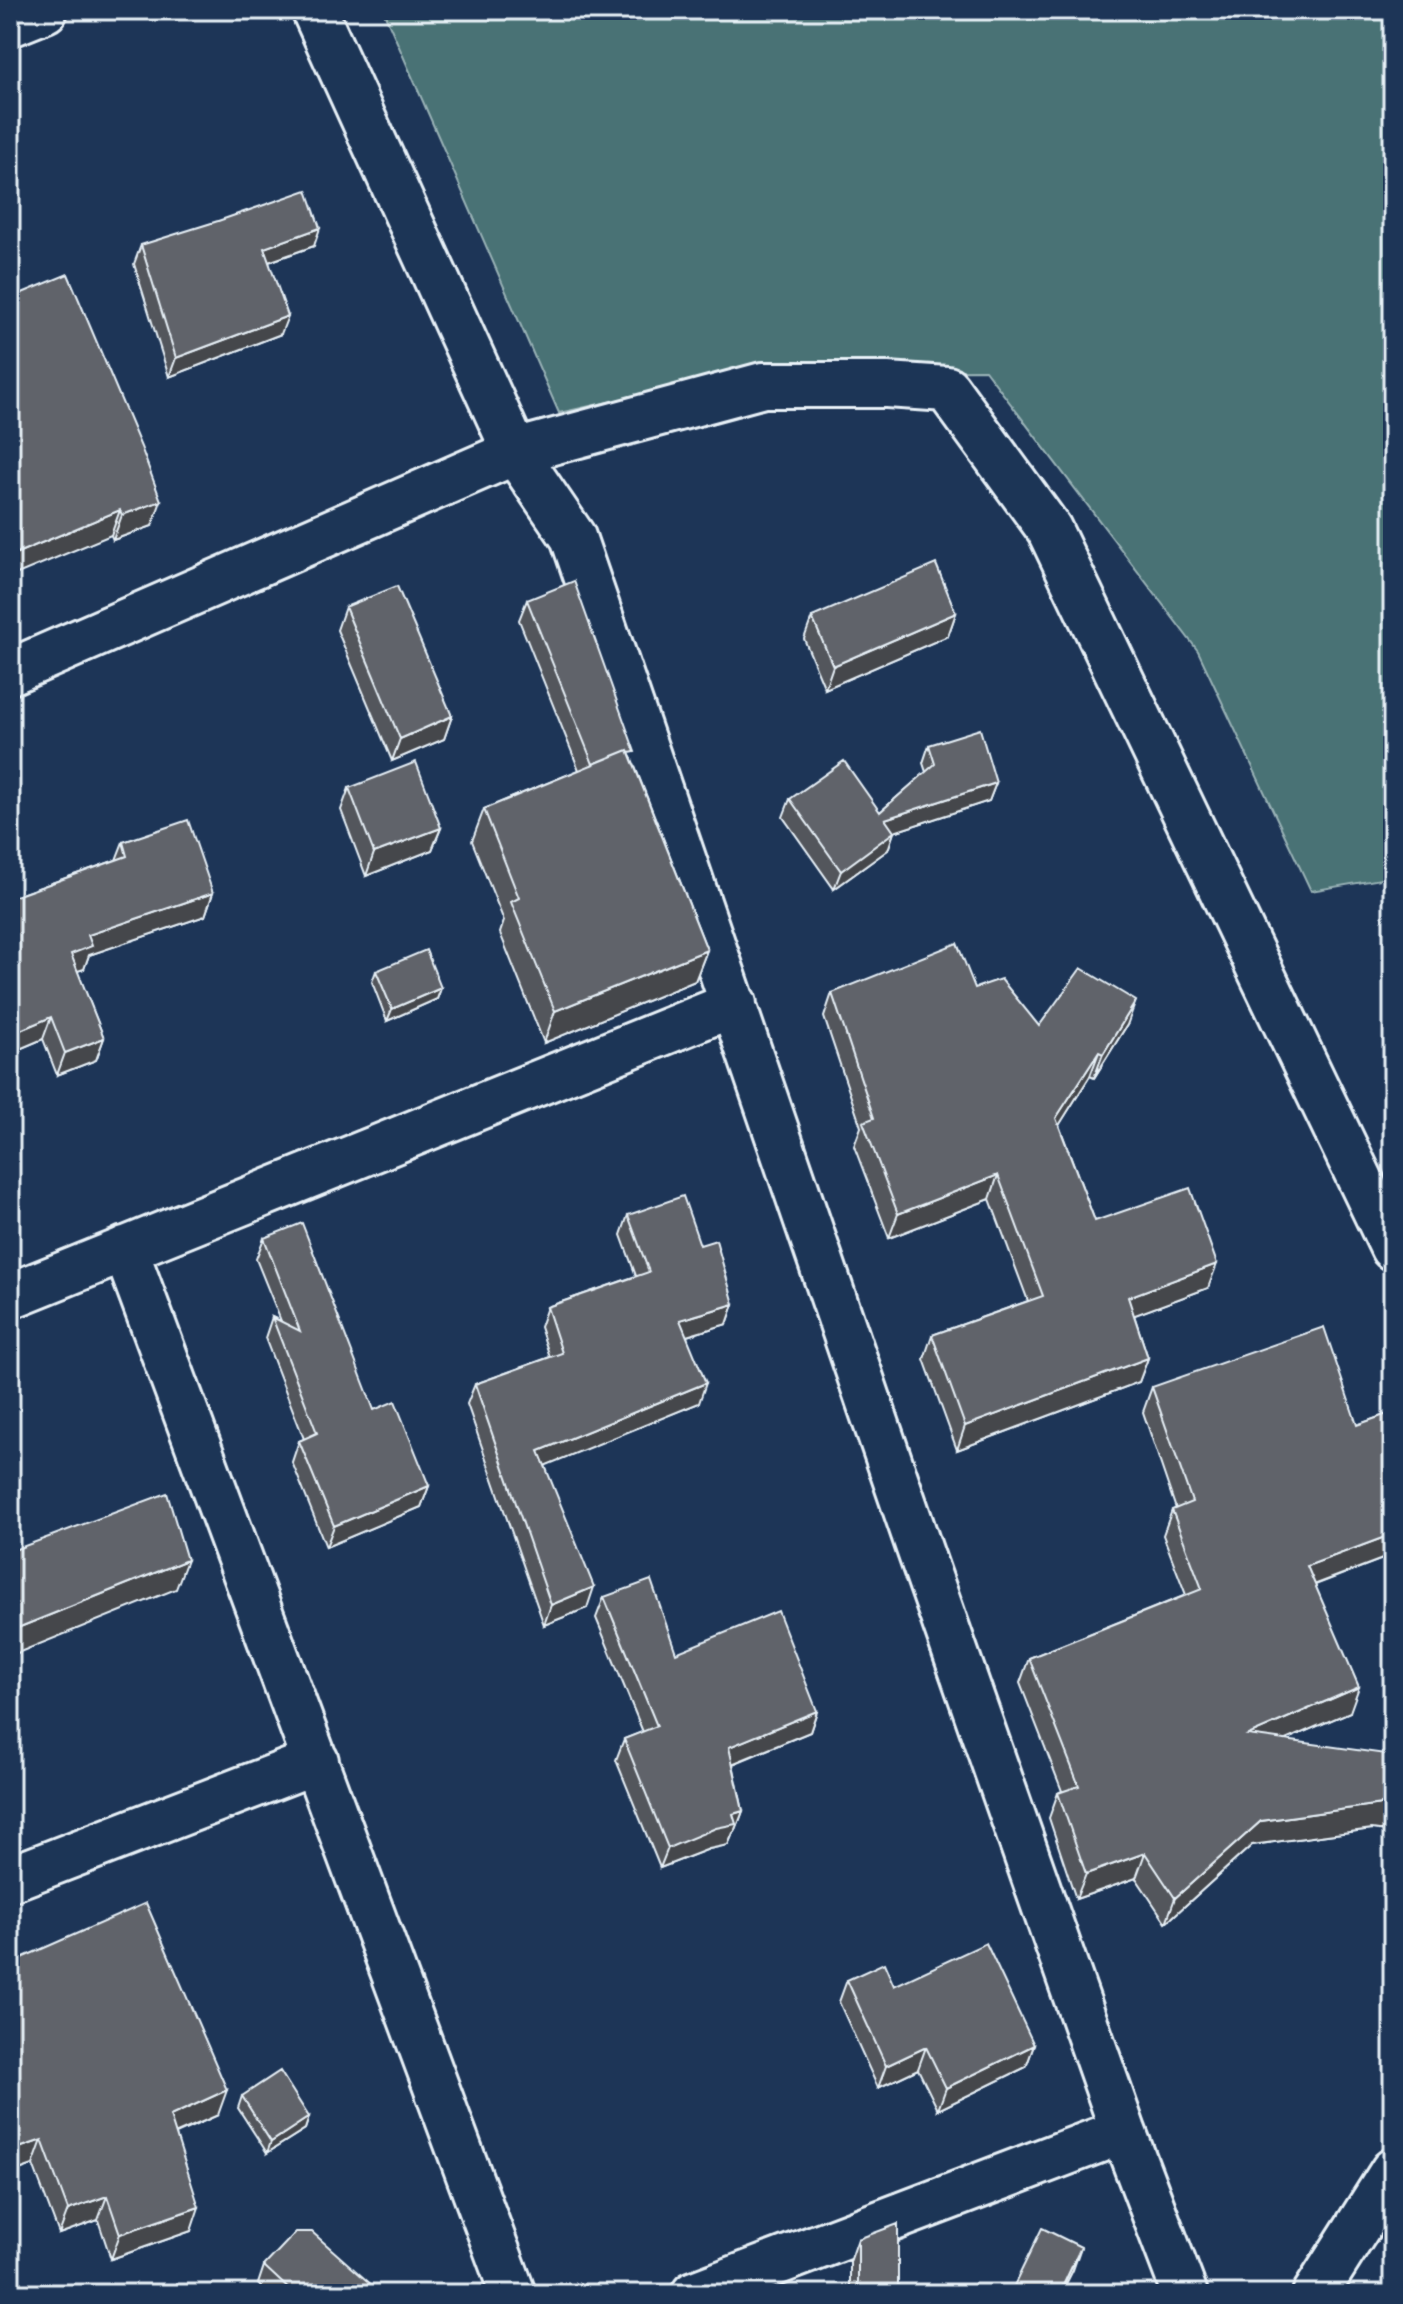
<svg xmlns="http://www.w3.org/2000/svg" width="1403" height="2304" font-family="'Architects Daughter',sans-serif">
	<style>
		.green { fill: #4a7275; stroke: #99b2b6; stroke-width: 2 }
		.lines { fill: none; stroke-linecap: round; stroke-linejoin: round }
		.street-casing { stroke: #e8f1f8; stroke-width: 50 }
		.secondary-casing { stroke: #e8f1f8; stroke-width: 50 }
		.street { stroke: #1d3557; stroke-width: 44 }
		.secondary { stroke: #1d3557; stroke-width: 44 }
		.wall { fill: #53565c; stroke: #e8f1f8; stroke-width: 2 }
		.shaded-wall { fill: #44464b; stroke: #e8f1f8; stroke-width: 2 }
		.building { fill: #61646b; stroke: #e8f1f8; stroke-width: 2 }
	</style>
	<rect width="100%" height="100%" fill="#1d3557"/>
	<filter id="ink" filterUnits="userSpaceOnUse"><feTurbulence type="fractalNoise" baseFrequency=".0125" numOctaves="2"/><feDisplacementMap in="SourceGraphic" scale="16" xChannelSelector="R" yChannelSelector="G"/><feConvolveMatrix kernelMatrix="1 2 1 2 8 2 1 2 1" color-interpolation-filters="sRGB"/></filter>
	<g filter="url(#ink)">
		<path class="green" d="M 383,10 L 1393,10 L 1393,877 L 1311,891 L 1198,651 L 985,370 L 743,372 L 559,413 Z"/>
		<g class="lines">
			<g class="street-casing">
				<path id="street" d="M 314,10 L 515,452 L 573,537 L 920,1551 L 1123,2131 L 1185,2294
					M 10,24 L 45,10
					M 10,672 L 515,452 L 763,385 L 887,385 L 947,389 L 1049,529 L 1393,1248
					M 125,1249 L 513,2294
					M 10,1296 L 734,1004
					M 10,1879 L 316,1761
					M 694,2294 L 1123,2131"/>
			</g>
			<g class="secondary-casing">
				<path id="secondary" d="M 1315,2294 L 1393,2171"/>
			</g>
			<use href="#street" class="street"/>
			<use href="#secondary" class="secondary"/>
		</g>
		<path class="wall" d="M 141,245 L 314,246 L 269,262 L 281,334 L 169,377 L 134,264 Z
			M 10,298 L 152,526 L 113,540 Z
			M 527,600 L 632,759 L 707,950 L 695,981 L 544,1043 L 500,933 L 504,921 L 472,841 L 484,809 L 579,770 L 519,620 Z
			M 345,607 L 452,716 L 444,739 L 392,761 L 337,630 Z
			M 956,613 L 948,636 L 825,689 L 804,639 L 812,617 Z
			M 929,745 L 996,783 L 989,801 L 894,832 L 888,850 L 834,889 L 783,817 L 790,799 L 880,812 L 926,772 L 923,763 Z
			M 349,788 L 441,828 L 432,850 L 366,876 L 341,810 Z
			M 123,842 L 213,893 L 205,916 L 89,955 L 84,969 L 77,971 L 104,1038 L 96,1060 L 57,1075 L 43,1039 L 10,1053 L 10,898 L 116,860 Z
			M 376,971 L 441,988 L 437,999 L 387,1021 L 372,982 Z
			M 975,988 L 1039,1026 L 1127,1025 L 1094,1078 L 1090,1076 L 1059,1125 L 1095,1221 L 1208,1288 L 1134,1315 L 1148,1358 L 1139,1382 L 957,1450 L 924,1359 L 932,1335 L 1028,1301 L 990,1199 L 889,1238 L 854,1146 L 861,1127 L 824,1017 L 832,993 Z
			M 628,1215 L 700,1245 L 734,1304 L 727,1324 L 687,1336 L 699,1403 L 545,1465 L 587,1608 L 544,1625 L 467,1404 L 475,1384 L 550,1357 L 540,1327 L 547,1307 L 636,1276 L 621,1235 Z
			M 264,1238 L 374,1410 L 429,1486 L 421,1507 L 326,1547 L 292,1462 L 299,1441 L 304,1439 L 265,1338 L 272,1317 L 281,1321 L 256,1259 Z
			M 1152,1387 L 1357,1425 L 1393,1412 L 1393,1555 L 1315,1585 L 1350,1712 L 1285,1740 L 1372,1829 L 1252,1845 L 1166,1923 L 1136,1878 L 1076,1899 L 1049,1818 L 1058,1793 L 1062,1791 L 1020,1683 L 1029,1658 L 1186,1595 L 1163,1535 L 1172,1510 L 1176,1509 L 1143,1412 Z
			M 604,1597 L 676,1653 L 817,1711 L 810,1732 L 733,1764 L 743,1811 L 735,1832 L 733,1833 L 728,1845 L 709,1849 L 660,1868 L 616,1760 L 624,1739 L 643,1732 L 596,1618 Z
			M 10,1963 L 218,2115 L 176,2134 L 191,2231 L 111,2259 L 98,2220 L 59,2234 L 33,2165 L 10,2173 Z
			M 847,1980 L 894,1986 L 1034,2045 L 1026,2067 L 938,2110 L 918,2069 L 878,2088 L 839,2002 Z
			M 242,2096 L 309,2117 L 305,2129 L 267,2153 L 238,2108 Z
			M 858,2239 L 898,2294 L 850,2294 L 850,2262 Z
			M 264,2266 L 370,2294 L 268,2294 L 258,2284 Z"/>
		<path class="shaded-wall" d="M 320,228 L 314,246 L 257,266 L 264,248 Z
			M 288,316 L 281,334 L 169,377 L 176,358 Z
			M 161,501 L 152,526 L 113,540 L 122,515 Z
			M 120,510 L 111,535 L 10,577 L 10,556 Z
			M 956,613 L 948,636 L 825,689 L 833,666 Z
			M 452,716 L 444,739 L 392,761 L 400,739 Z
			M 996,783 L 989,801 L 894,832 L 888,850 L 834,889 L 841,871 L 885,819 Z
			M 441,828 L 432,850 L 366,876 L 374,853 Z
			M 213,893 L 205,916 L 89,955 L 84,969 L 62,976 L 71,954 L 88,935 Z
			M 707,950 L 695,981 L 544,1043 L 555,1011 Z
			M 441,988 L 437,999 L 387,1021 L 392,1009 Z
			M 1136,1001 L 1127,1025 L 1094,1078 L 1103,1054 Z
			M 51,1017 L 43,1039 L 10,1053 L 18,1031 Z
			M 104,1038 L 96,1060 L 57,1075 L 65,1053 Z
			M 1099,1052 L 1090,1076 L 1048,1143 L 1056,1118 Z
			M 998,1175 L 990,1199 L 889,1238 L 898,1214 Z
			M 1217,1264 L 1208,1288 L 1119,1321 L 1128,1297 Z
			M 734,1304 L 727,1324 L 673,1340 L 680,1320 Z
			M 1148,1358 L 1139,1382 L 957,1450 L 965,1426 Z
			M 706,1383 L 699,1403 L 532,1471 L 539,1451 Z
			M 429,1486 L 421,1507 L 326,1547 L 334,1526 Z
			M 1393,1534 L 1393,1555 L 1298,1591 L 1307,1566 Z
			M 187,1560 L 176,1589 L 10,1656 L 10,1631 Z
			M 594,1587 L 587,1608 L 544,1625 L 551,1605 Z
			M 1359,1687 L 1350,1712 L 1239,1760 L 1248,1735 Z
			M 817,1711 L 810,1732 L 722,1768 L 729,1747 Z
			M 1381,1804 L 1393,1806 L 1393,1832 L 1372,1829 L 1252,1845 L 1166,1923 L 1175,1898 L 1261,1821 Z
			M 743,1811 L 735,1832 L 733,1833 L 728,1845 L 709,1849 L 660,1868 L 668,1848 L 733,1814 Z
			M 1145,1853 L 1136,1878 L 1076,1899 L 1086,1874 Z
			M 1034,2045 L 1026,2067 L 938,2110 L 946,2088 Z
			M 926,2047 L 918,2069 L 878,2088 L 886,2066 Z
			M 227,2090 L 218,2115 L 161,2140 L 170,2116 Z
			M 309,2117 L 305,2129 L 267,2153 L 271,2142 Z
			M 42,2140 L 33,2165 L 10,2173 L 10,2151 Z
			M 107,2196 L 98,2220 L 59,2234 L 68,2210 Z
			M 199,2207 L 191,2231 L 111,2259 L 120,2234 Z
			M 1081,2247 L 1073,2270 L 1061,2294 L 1059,2294 Z"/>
		<path class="building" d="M 307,190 L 320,228 L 264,248 L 288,316 L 176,358 L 141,245 L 218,221 Z
			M 68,274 L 141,447 L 161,501 L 122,515 L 120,510 L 10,556 L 10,298 Z
			M 936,564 L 956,613 L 833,666 L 812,617 Z
			M 574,581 L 635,752 L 630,753 L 628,750 L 593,764 L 527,600 Z
			M 397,586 L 452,716 L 400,739 L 345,607 Z
			M 980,729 L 996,783 L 885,819 L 894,832 L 841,871 L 790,799 L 844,761 L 880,812 L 935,764 L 929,745 Z
			M 628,750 L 707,950 L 555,1011 L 511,902 L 519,898 L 484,809 Z
			M 416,762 L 441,828 L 374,853 L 349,788 Z
			M 188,820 L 213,893 L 88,935 L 92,946 L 71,954 L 104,1038 L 65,1053 L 51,1017 L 18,1031 L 10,1012 L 10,898 L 127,856 L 123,842 Z
			M 957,943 L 975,988 L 1001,979 L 1039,1026 L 1081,968 L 1136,1001 L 1103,1054 L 1099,1052 L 1056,1118 L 1095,1221 L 1190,1188 L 1217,1264 L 1128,1297 L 1148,1358 L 965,1426 L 932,1335 L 1043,1296 L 998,1175 L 898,1214 L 863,1122 L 874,1118 L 832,993 Z
			M 426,950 L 441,988 L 392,1009 L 376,971 Z
			M 683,1196 L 700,1245 L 716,1240 L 734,1304 L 680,1320 L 706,1383 L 539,1451 L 594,1587 L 551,1605 L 475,1384 L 562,1353 L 547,1307 L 649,1272 L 628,1215 Z
			M 302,1223 L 374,1410 L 395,1401 L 429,1486 L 334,1526 L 299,1441 L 317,1433 L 272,1317 L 300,1331 L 264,1238 Z
			M 1324,1327 L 1357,1425 L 1393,1412 L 1393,1534 L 1307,1566 L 1359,1687 L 1248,1735 L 1393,1755 L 1393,1806 L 1381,1804 L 1261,1821 L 1175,1898 L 1145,1853 L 1086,1874 L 1058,1793 L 1079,1786 L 1029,1658 L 1202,1589 L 1172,1510 L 1192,1502 L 1152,1387 Z
			M 167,1493 L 187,1560 L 10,1631 L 10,1539 L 14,1550 Z
			M 651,1580 L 676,1653 L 778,1611 L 817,1711 L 729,1747 L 743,1811 L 733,1814 L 736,1824 L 716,1828 L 668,1848 L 624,1739 L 657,1726 L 604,1597 Z
			M 146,1903 L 227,2090 L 170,2116 L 199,2207 L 120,2234 L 107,2196 L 68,2210 L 42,2140 L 10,2151 L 10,1963 Z
			M 986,1943 L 1034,2045 L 946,2088 L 926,2047 L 886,2066 L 847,1980 L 884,1963 L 894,1986 Z
			M 280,2071 L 309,2117 L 271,2142 L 242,2096 Z
			M 898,2224 L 898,2294 L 858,2294 L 858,2239 Z
			M 1042,2228 L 1081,2247 L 1059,2294 L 1010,2294 Z
			M 296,2232 L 312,2232 L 373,2286 L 366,2294 L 294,2294 L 264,2266 Z"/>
	</g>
	<rect width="1403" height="2304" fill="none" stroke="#1d3557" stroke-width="40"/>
	<rect x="20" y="20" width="1363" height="2264" fill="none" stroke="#e8f1f8" stroke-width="3" filter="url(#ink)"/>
</svg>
